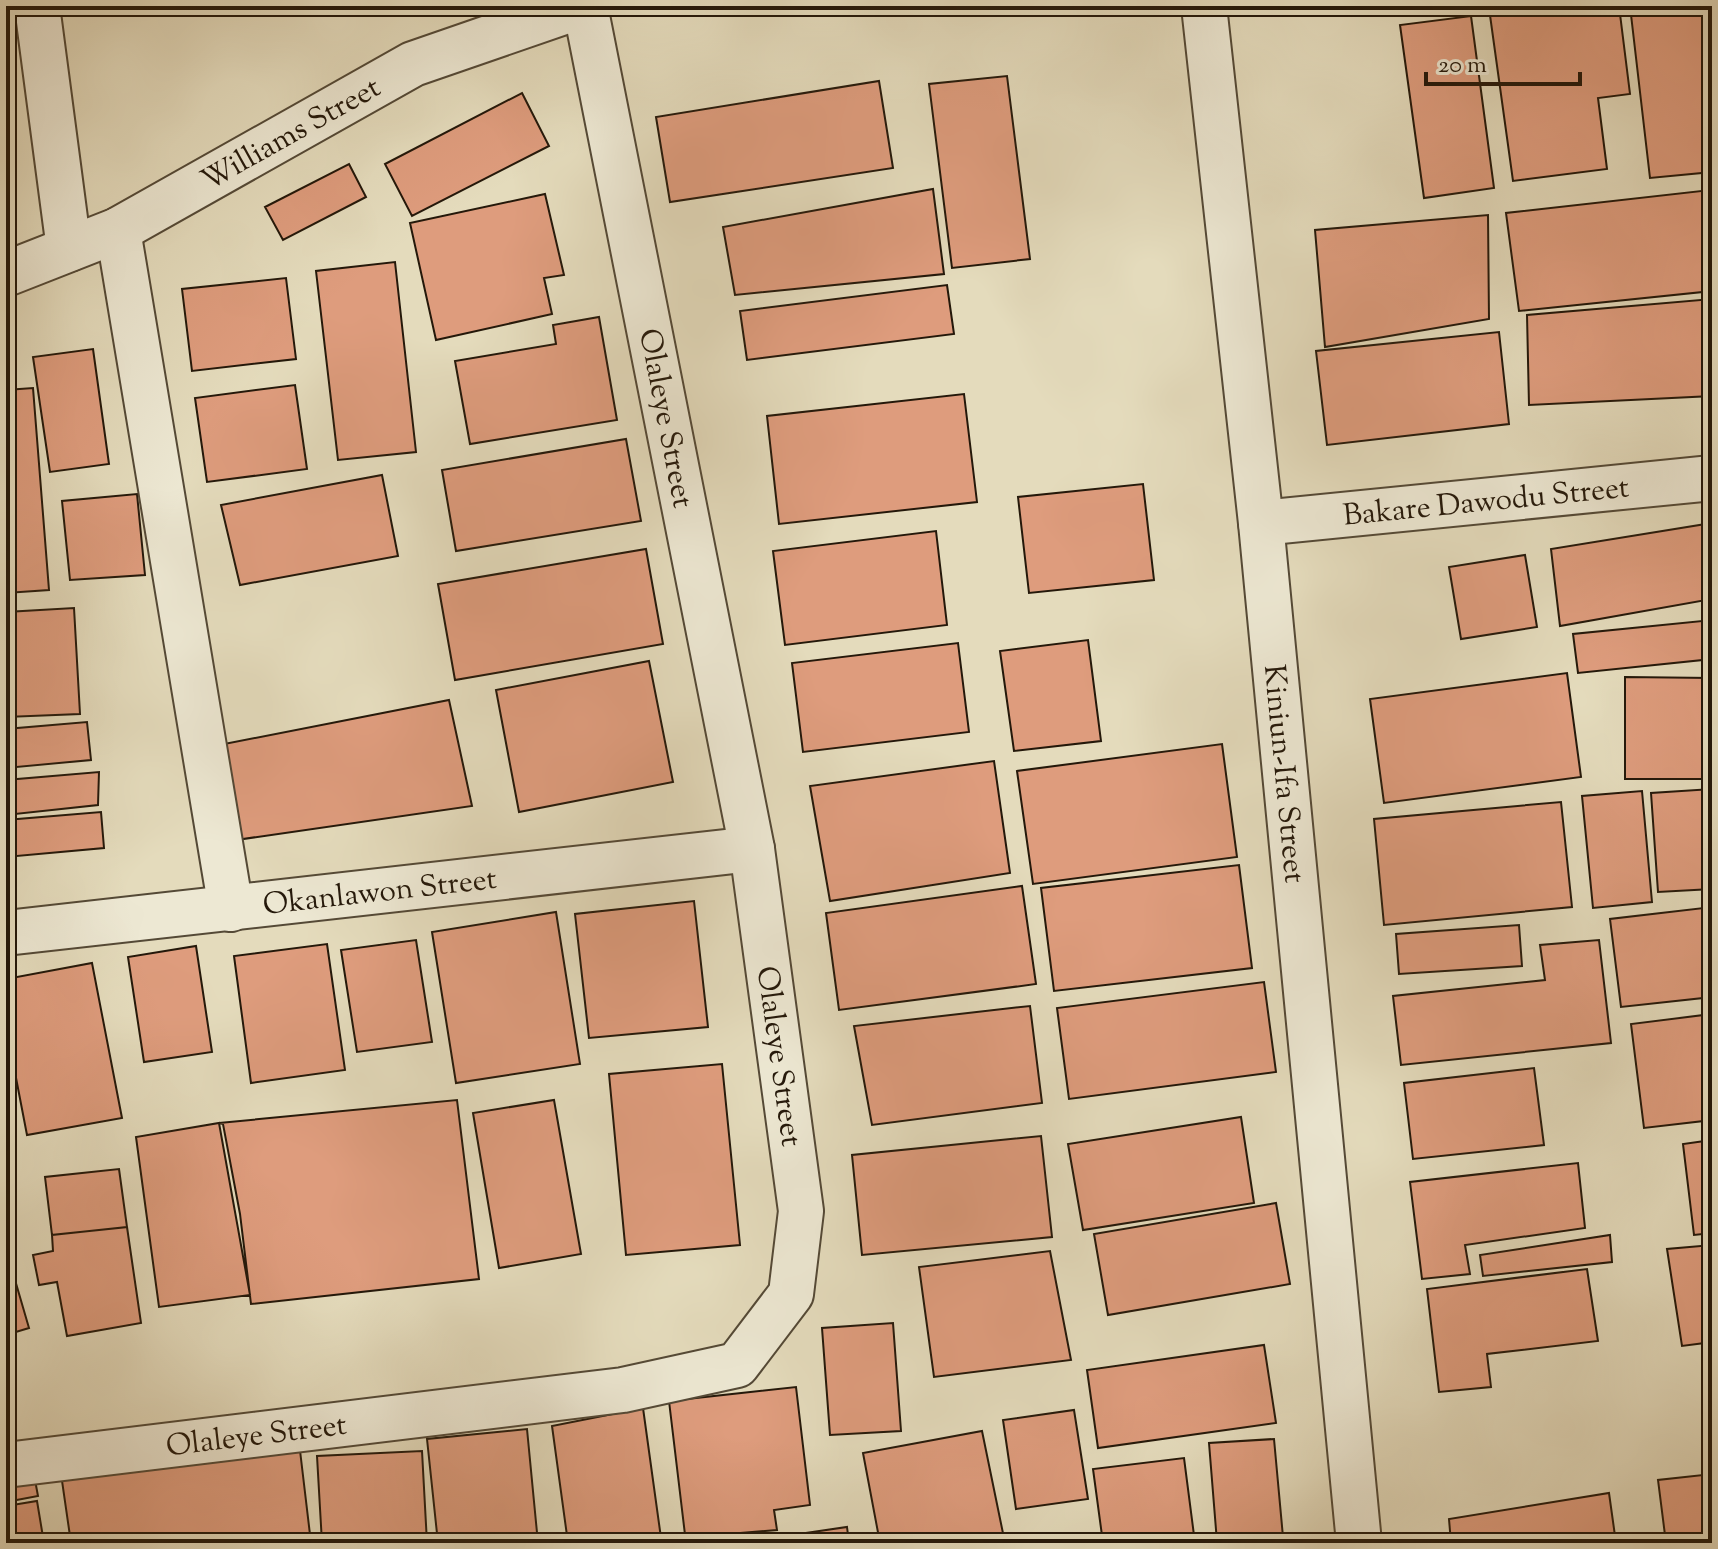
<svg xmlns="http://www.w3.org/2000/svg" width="1718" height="1549" font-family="'Sorts Mill Goudy',serif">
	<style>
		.building { fill: #de9c7d; stroke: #24180a; stroke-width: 2 }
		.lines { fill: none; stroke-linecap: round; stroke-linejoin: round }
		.minor-casing { stroke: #544936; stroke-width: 48 }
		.minor { stroke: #ede8d3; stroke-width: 44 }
		.labels { text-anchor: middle; stroke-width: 8; stroke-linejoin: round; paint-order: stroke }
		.street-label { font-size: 30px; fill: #24180a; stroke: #ede8d3 }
	</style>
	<rect width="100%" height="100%" fill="#e4dbbc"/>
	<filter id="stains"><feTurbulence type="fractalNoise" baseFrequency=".0025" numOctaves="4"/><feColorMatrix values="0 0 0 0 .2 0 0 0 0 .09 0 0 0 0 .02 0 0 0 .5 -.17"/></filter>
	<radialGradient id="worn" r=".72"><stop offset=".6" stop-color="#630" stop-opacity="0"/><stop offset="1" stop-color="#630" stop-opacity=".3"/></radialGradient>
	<path class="building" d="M 85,6 L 141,6 L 87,15 Z
		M 1505,6 L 1619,6 L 1630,94 L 1598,98 L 1607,169 L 1513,181 L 1489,8 Z
		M 1630,6 L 1712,6 L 1712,172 L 1650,178 Z
		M 1471,16 L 1494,188 L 1424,198 L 1400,25 Z
		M 1007,76 L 1030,259 L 952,268 L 929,84 Z
		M 879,81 L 893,168 L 670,202 L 656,117 Z
		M 522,93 L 549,146 L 412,216 L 385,164 Z
		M 349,164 L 366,197 L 283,240 L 265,207 Z
		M 933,189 L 944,274 L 735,295 L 723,227 Z
		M 1710,190 L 1712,291 L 1519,311 L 1506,213 Z
		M 545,194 L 564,275 L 544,278 L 552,314 L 436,340 L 410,223 Z
		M 1488,215 L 1489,319 L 1325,347 L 1315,230 Z
		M 395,262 L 416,452 L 338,460 L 316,271 Z
		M 286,278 L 296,359 L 192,371 L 182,289 Z
		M 947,285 L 954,334 L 747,360 L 740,311 Z
		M 1712,299 L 1712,396 L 1529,405 L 1527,315 Z
		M 599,317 L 617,420 L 470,444 L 455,361 L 556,344 L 553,325 Z
		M 1499,332 L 1509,424 L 1327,445 L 1316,351 Z
		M 93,349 L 109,464 L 50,472 L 33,357 Z
		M 295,385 L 307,469 L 207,482 L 195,398 Z
		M 33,388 L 49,590 L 6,593 L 6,390 Z
		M 964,394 L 977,502 L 779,524 L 767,416 Z
		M 626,439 L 641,521 L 456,551 L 442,470 Z
		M 382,475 L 398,556 L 240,585 L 221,505 Z
		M 1143,484 L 1154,580 L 1029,593 L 1018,497 Z
		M 137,494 L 145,575 L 70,580 L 62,501 Z
		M 1712,523 L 1712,599 L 1560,626 L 1551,549 Z
		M 936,531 L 947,625 L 785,645 L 773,551 Z
		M 646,549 L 663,644 L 455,680 L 438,584 Z
		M 1525,555 L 1537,627 L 1461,639 L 1449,567 Z
		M 74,608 L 80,714 L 6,717 L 6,612 Z
		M 1712,620 L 1712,659 L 1578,673 L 1573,634 Z
		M 1088,640 L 1101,741 L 1014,751 L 1000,651 Z
		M 958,643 L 969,732 L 803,752 L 792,663 Z
		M 649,661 L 673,782 L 519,812 L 496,690 Z
		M 1567,673 L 1581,777 L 1384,803 L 1370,699 Z
		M 1625,677 L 1712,678 L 1712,779 L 1625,779 Z
		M 449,700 L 472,806 L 236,840 L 219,745 Z
		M 87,722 L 91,760 L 6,768 L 6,729 Z
		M 1222,744 L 1237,857 L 1033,884 L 1017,771 Z
		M 994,761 L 1010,873 L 830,901 L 810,786 Z
		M 99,772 L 98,805 L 6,815 L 6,780 Z
		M 1712,789 L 1712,889 L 1658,892 L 1651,793 Z
		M 1642,791 L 1652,902 L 1593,908 L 1582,796 Z
		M 1561,802 L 1572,907 L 1384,925 L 1374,819 Z
		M 101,812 L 104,848 L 6,857 L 6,820 Z
		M 1239,865 L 1252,968 L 1054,991 L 1041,888 Z
		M 1022,886 L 1036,984 L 839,1010 L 826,913 Z
		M 694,901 L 708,1027 L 589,1038 L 575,914 Z
		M 1712,907 L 1712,997 L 1621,1007 L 1610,919 Z
		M 556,912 L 580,1064 L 456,1083 L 432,932 Z
		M 1519,925 L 1522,966 L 1399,974 L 1396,934 Z
		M 416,940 L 432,1042 L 357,1052 L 341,950 Z
		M 1599,940 L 1611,1043 L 1401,1065 L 1393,996 L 1545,980 L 1540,945 Z
		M 327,944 L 345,1070 L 251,1083 L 234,956 Z
		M 196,946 L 212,1052 L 144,1062 L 128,957 Z
		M 92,963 L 122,1118 L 27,1135 L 6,1026 L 6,979 Z
		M 1264,982 L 1276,1072 L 1069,1099 L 1057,1008 Z
		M 1030,1006 L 1042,1103 L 872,1125 L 854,1026 Z
		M 1712,1014 L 1712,1120 L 1644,1128 L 1631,1024 Z
		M 722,1064 L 740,1245 L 626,1255 L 609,1074 Z
		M 1534,1068 L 1544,1145 L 1413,1159 L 1404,1083 Z
		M 457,1100 L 479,1279 L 251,1304 L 240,1214 L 223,1124 L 219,1123 Z
		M 554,1100 L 581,1254 L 499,1268 L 473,1113 Z
		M 1241,1117 L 1254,1203 L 1083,1230 L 1068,1144 Z
		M 219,1123 L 250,1295 L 159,1307 L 136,1137 Z
		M 1041,1136 L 1052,1237 L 862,1255 L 852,1155 Z
		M 1712,1140 L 1712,1233 L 1694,1235 L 1683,1144 Z
		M 1578,1163 L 1585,1228 L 1465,1245 L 1470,1274 L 1422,1279 L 1410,1182 Z
		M 119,1169 L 127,1227 L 52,1235 L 45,1177 Z
		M 1276,1203 L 1290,1284 L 1108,1315 L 1094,1234 Z
		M 127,1227 L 141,1323 L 67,1336 L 57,1282 L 39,1285 L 33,1255 L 53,1251 L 52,1235 Z
		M 1610,1235 L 1612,1262 L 1483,1276 L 1480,1255 Z
		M 1712,1245 L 1712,1342 L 1682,1346 L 1667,1249 Z
		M 6,1249 L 29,1328 L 6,1335 Z
		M 1050,1251 L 1071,1360 L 934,1377 L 919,1267 Z
		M 1587,1269 L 1598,1341 L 1487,1354 L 1491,1387 L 1439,1392 L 1427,1289 Z
		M 893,1323 L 901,1431 L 830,1435 L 822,1328 Z
		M 1264,1345 L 1276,1423 L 1098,1448 L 1087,1370 Z
		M 796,1387 L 810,1505 L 774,1510 L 777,1530 L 741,1533 L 739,1543 L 686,1543 L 669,1401 Z
		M 643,1408 L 661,1538 L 628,1543 L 568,1543 L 552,1426 Z
		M 1074,1410 L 1088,1499 L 1016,1509 L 1003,1420 Z
		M 527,1429 L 538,1543 L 438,1543 L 427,1439 Z
		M 982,1431 L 1005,1543 L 880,1543 L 863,1453 Z
		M 1274,1439 L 1283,1537 L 1217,1542 L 1209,1443 Z
		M 299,1442 L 311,1543 L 71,1543 L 60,1467 Z
		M 422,1451 L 427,1543 L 322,1543 L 317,1456 Z
		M 1184,1458 L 1195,1543 L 1103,1543 L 1093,1469 Z
		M 32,1464 L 38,1496 L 6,1502 L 6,1469 Z
		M 1712,1474 L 1712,1543 L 1666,1543 L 1658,1480 Z
		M 1609,1493 L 1616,1543 L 1451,1543 L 1449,1519 Z
		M 37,1501 L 44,1543 L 6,1543 L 6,1506 Z
		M 847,1527 L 849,1543 L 779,1543 L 778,1537 Z"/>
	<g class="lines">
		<g class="minor-casing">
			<g id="minor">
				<path d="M 37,6 L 69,249"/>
				<path id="s1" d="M 1204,6 L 1261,523 L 1359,1543"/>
				<path d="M 118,230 L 231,909"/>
				<path id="s2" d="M 6,274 L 118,230 L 413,64 L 581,6"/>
				<path id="s3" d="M 1261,523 L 1712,478"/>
				<path id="s4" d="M 6,933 L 752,849"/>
				<path id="s5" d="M 6,1465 L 623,1390 L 737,1365 L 791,1294 L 801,1211 L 752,849 L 585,6"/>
			</g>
		</g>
		<use href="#minor" class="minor"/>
	</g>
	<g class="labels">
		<g class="street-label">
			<text dy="10" stroke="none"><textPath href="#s2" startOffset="318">Williams Street</textPath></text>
			<text transform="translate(667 418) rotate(79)" y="10">Olaleye Street</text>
			<text dy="10" stroke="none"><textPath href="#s3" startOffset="226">Bakare Dawodu Street</textPath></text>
			<text dy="10" stroke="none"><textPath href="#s1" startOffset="772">Kiniun-Ifa Street</textPath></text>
			<text dy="10" stroke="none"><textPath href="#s4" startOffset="376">Okanlawon Street</textPath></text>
			<text transform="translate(780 1056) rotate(82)" y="10">Olaleye Street</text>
			<text dy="10" stroke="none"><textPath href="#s5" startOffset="252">Olaleye Street</textPath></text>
		</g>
	</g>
	<rect width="1718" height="1549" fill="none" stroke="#e4dbbc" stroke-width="32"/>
	<rect x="8" y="8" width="1702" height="1533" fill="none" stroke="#24180a" stroke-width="4"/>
	<rect x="16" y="16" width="1686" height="1517" fill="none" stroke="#24180a" stroke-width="2"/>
	<path d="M1426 72v12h154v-12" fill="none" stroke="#24180a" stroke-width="4"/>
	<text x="1438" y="72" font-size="24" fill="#24180a" stroke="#ede8d3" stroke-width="6" paint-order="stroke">20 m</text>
	<rect width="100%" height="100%" filter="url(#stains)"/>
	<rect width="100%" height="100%" fill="url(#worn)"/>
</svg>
